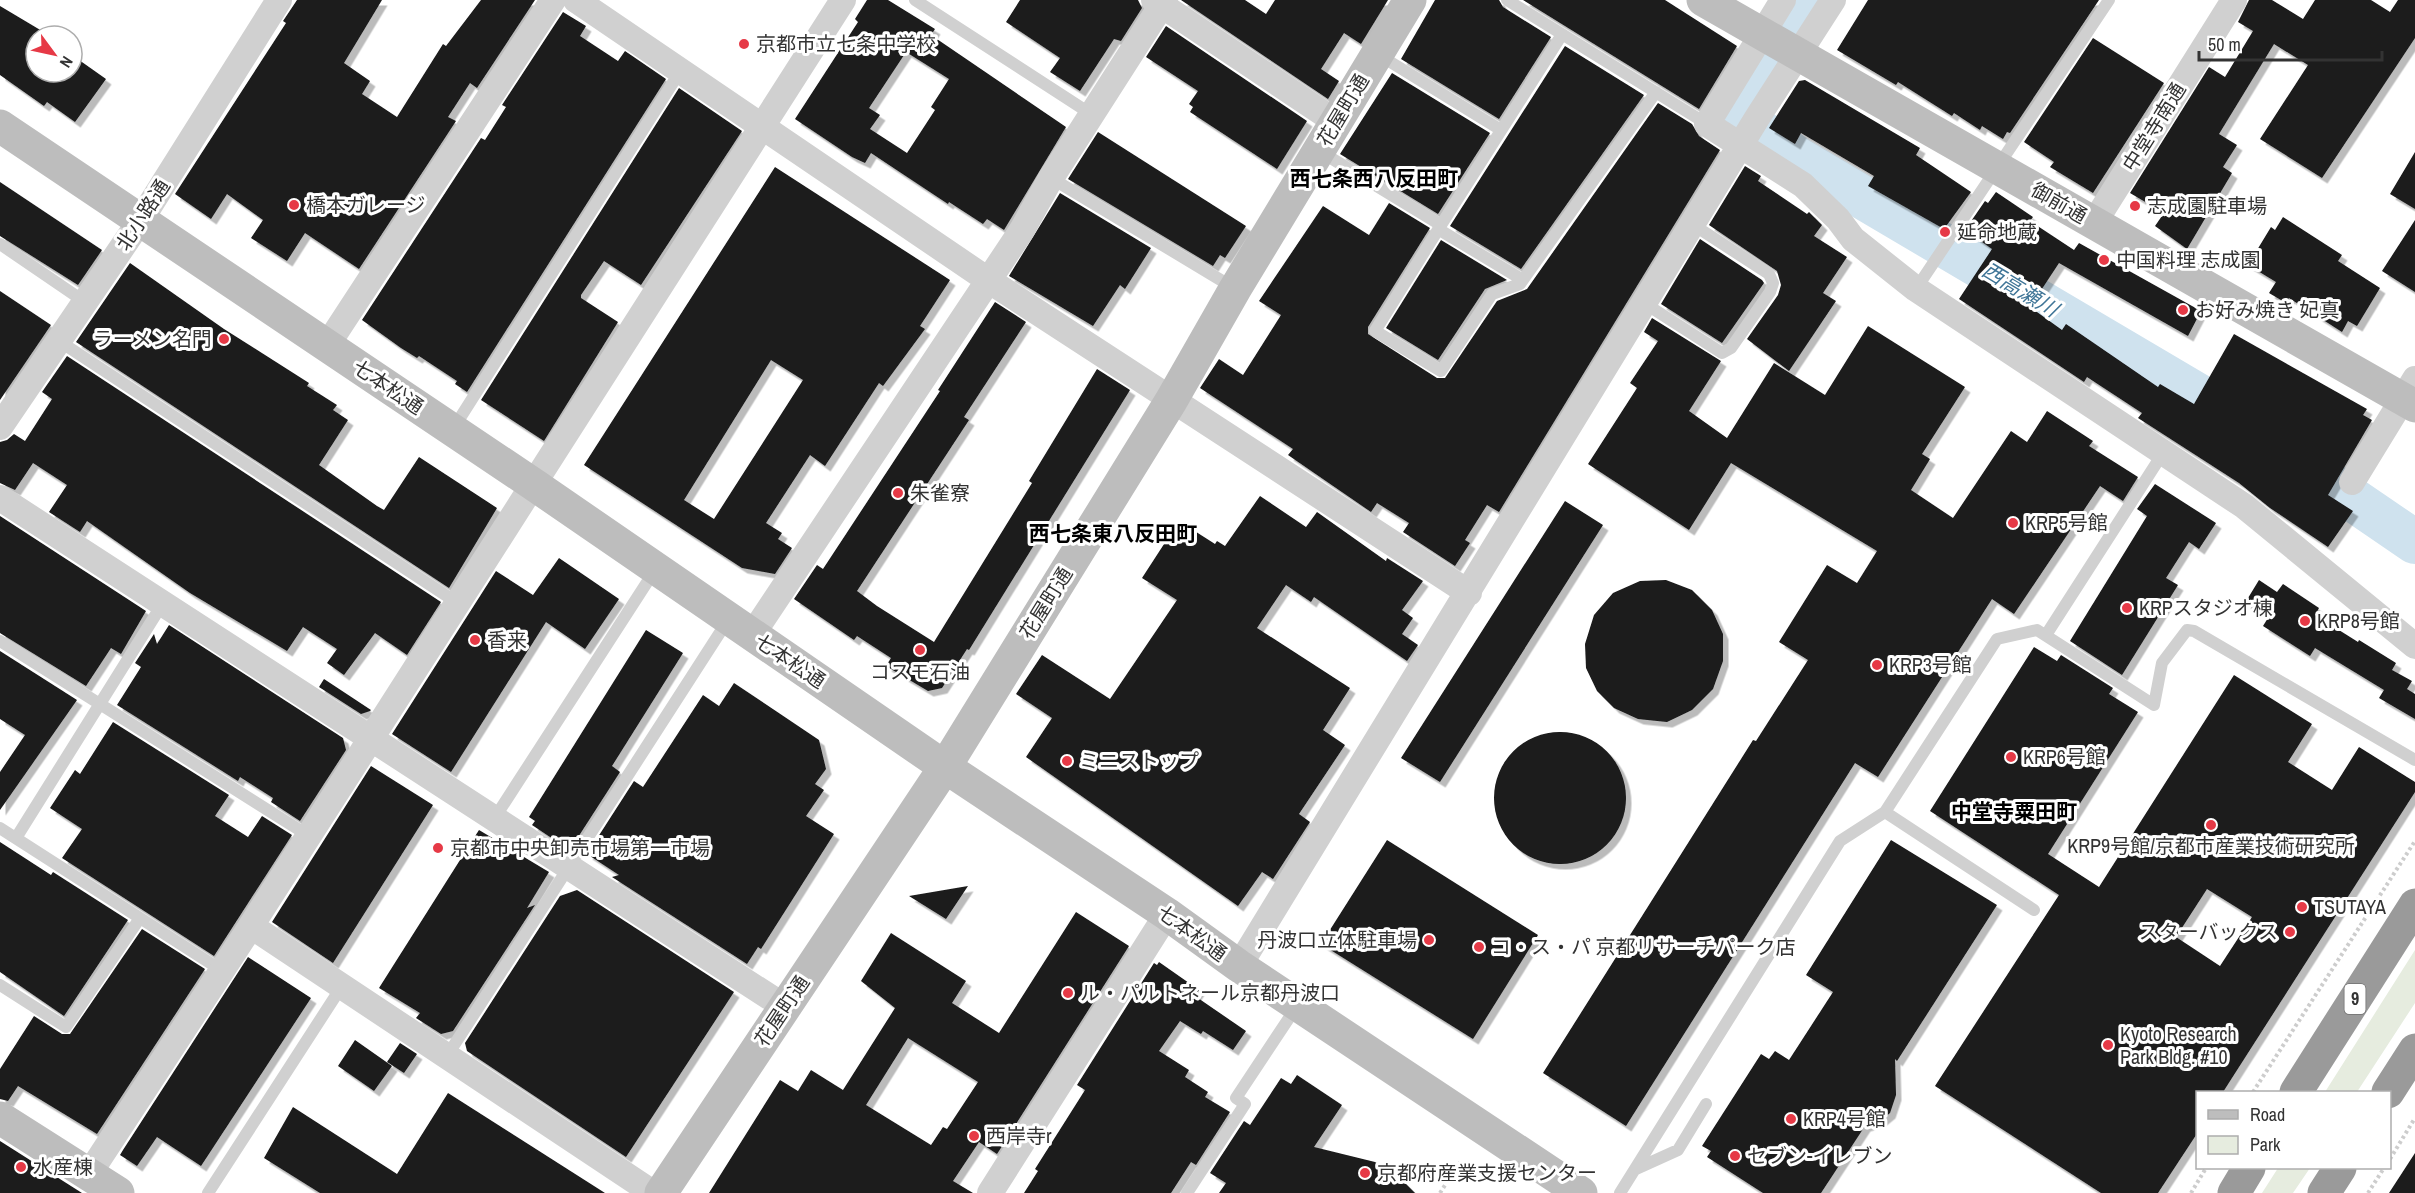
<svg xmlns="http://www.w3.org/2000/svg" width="2415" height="1193" font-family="'Archivo Narrow','Noto Sans JP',sans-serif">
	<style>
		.green { fill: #e6ecdf }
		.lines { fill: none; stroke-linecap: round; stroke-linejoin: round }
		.river { stroke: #cfe2ee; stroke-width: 44 }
		.building { fill: #1a1a1a; fill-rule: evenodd; filter: url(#shadow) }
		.path { stroke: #cdcdcd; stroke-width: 4; stroke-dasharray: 3 3; stroke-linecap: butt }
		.lane { stroke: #d0d0d0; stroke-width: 12 }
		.street { stroke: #d0d0d0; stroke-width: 26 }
		.secondary { stroke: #bdbdbd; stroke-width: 33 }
		.highway { stroke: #9a9a9a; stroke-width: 33 }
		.poi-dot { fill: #e63946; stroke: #fff; stroke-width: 2 }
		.labels { text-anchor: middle; stroke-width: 6; stroke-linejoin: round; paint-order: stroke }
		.shield { fill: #fff; stroke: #707070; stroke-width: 1.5 }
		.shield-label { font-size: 18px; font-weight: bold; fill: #333 }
		.poi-label { font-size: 20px; fill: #333; stroke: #fff; text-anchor: start }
		.street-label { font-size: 20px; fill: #333; stroke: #fff }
		.neighbourhood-label { font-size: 21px; font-weight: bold; fill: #000; stroke: #fff }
		.water-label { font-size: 21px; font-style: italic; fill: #3f7597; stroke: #fff }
	</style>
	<defs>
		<filter id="shadow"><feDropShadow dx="5.5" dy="5.5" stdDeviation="0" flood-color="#0004"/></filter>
	</defs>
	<rect width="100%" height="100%" fill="#fff"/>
	<path class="green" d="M 2415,950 L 2415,1003 L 2357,1092 L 2325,1092 Z
		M 2278,1168 L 2310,1168 L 2293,1193 L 2262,1193 Z"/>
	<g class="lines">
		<path class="river" d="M 1803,0 L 1735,113 L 1798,159 L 2216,406 L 2415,542"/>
	</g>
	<path class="building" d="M 297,0 L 382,0 L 344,63 L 370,81 L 362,94 L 397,117 L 443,44 L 446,46 L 481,0 L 535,0 L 477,88 L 470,83 L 448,117 L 456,121 L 359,269 L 305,233 L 287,261 L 251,238 L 263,220 L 227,194 L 211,219 L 175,194 L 286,23 L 283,21 Z
		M 867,0 L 888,0 L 935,29 L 931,35 L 1066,127 L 1004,230 L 987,219 L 983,224 L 949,202 L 948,204 L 871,153 L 865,163 L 852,157 L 795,119 L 858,22 L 855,19 ZM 906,52 L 949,79 L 931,107 L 935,110 L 907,153 L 870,129 L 880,115 L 869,108 Z
		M 1020,0 L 1138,0 L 1142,8 L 1121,41 L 1114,39 L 1080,91 L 1050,72 L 1060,58 L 1006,22 Z
		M 1181,0 L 1245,0 L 1266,14 L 1275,0 L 1388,0 L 1361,44 L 1344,33 L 1321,69 L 1339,81 L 1328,99 Z
		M 1435,0 L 1499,0 L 1503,7 L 1551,37 L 1499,119 L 1401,59 Z
		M 1523,0 L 1665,0 L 1737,46 L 1699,109 Z
		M 1868,0 L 2099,0 L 2010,133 L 2007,132 L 2003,139 L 1982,126 L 1980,130 L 1954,113 L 1952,116 L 1898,82 L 1896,85 L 1837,50 Z
		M 2249,0 L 2272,0 L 2303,19 L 2315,0 L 2371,0 L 2390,12 L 2398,0 L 2415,0 L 2415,38 L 2322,178 L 2260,139 L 2308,65 L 2274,44 L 2219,134 L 2237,145 L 2223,167 L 2232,173 L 2187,249 L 2155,226 L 2164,213 L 2130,193 L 2209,67 L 2225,77 L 2253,31 L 2238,22 Z
		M 0,6 L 47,34 L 36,36 L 36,72 L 72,72 L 72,55 L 106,79 L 75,122 L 47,102 L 44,106 L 0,75 Z
		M 563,12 L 586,26 L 580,36 L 618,61 L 625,51 L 666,79 L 467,392 L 455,384 L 457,381 L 419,356 L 417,358 L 401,348 L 362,320 L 481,138 L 485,140 L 506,107 L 502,105 Z
		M 1166,26 L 1307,121 L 1277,169 L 1190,112 L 1193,107 L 1189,104 L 1198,91 L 1146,57 Z
		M 2093,38 L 2164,83 L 2093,193 L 2050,167 L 2054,162 L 2024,142 Z
		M 1565,46 L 1644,95 L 1521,269 L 1450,226 Z
		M 1392,73 L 1490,133 L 1438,214 L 1340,154 Z
		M 1805,80 L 1920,148 L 1916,155 L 1971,192 L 1944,229 L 1868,186 L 1874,176 L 1801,133 L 1795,144 L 1769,128 L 1799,81 Z
		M 679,88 L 742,131 L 641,285 L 604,261 L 581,295 L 581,298 L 618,322 L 544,441 L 481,400 Z
		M 1658,103 L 1692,124 L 1699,136 L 1720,150 L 1499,512 L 1487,505 L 1465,540 L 1470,543 L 1455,566 L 1403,532 L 1409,523 L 1377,503 L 1371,512 L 1288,455 L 1293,449 L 1200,388 L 1219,359 L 1243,375 L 1281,315 L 1259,301 L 1323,206 L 1369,235 L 1389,203 L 1430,228 L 1368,327 L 1368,334 L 1437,378 L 1445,378 L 1497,301 L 1527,289 Z
		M 1098,132 L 1246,226 L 1225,258 L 1220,255 L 1213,266 L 1068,179 Z
		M 2415,152 L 2415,209 L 2390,194 Z
		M 1745,166 L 1761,176 L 1758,181 L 1807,214 L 1809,212 L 1822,225 L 1814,236 L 1847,257 L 1823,293 L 1836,301 L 1789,371 L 1747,339 L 1778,295 L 1781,285 L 1777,271 L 1709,225 Z
		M 775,167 L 950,280 L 920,326 L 925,329 L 883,386 L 879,383 L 825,466 L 810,455 L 766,523 L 782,533 L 778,539 L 792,548 L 775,574 L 742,568 L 584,465 ZM 771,360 L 803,380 L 714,519 L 684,500 Z
		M 0,182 L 102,250 L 78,285 L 0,236 Z
		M 1996,192 L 2033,217 L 2030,221 L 2074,250 L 2079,243 L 2201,311 L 2188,336 L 2059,263 L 2030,307 L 2062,330 L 2066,324 L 2158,387 L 2160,384 L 2194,404 L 2234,334 L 2367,409 L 2363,415 L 2372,420 L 2328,495 L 2353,511 L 2328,547 L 2270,508 L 2239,483 L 2138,418 L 2142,413 L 2087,377 L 2084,382 L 1959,299 L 1992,249 L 1965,230 L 1985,201 L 1988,203 Z
		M 1060,193 L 1151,248 L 1125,289 L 1120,285 L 1093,326 L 1009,276 Z
		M 2283,217 L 2342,255 L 2338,261 L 2380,288 L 2357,326 L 2348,321 L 2342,332 L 2289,298 L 2286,303 L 2269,293 L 2276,282 L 2248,265 L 2271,227 L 2275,230 Z
		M 2415,220 L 2415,292 L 2382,271 Z
		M 1700,239 L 1762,280 L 1764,283 L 1722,343 L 1661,304 Z
		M 1441,240 L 1507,280 L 1485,289 L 1438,360 L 1386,328 Z
		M 130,263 L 224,329 L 309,383 L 307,386 L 337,405 L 333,410 L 348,420 L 319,465 L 377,506 L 384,510 L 419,457 L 497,508 L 449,588 L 76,342 Z
		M 0,291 L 51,325 L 0,400 Z
		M 995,302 L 1026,322 L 964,417 L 969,420 L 857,591 L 877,606 L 934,642 L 1032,483 L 1029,481 L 1097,369 L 1130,390 L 969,650 L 967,649 L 942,688 L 928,691 L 886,666 L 891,658 L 857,636 L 854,640 L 794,599 L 817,565 L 823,569 L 940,391 L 938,390 Z
		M 1652,318 L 1721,361 L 1689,411 L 1727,438 L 1774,363 L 1825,395 L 1868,326 L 1965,387 L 1922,454 L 1930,459 L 1911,490 L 1953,518 L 2011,431 L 2027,442 L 2047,411 L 2093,441 L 2089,446 L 2138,477 L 2123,501 L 2100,486 L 2014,614 L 1992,599 L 1878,777 L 1855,763 L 1626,1126 L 1543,1073 L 1753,740 L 1756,741 L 1808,660 L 1779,642 L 1827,565 L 1857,583 L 1877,551 L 1731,463 L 1689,530 L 1588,464 L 1637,388 L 1630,383 L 1658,341 L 1644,332 Z
		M 67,356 L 441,602 L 407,655 L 375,633 L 344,675 L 327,663 L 337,649 L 303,627 L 287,651 L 190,593 L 87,521 L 80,532 L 49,512 L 67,485 L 33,463 L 15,490 L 0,483 L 0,442 L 7,440 L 14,434 L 25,441 L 52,399 L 42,392 Z
		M 2155,484 L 2216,523 L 2199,549 L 2189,542 L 2166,578 L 2178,585 L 2122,675 L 2070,641 L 2147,516 L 2137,509 Z
		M 1260,496 L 1306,527 L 1317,512 L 1386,561 L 1387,558 L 1423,581 L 1402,610 L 1413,618 L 1402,634 L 1418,645 L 1407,661 L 1314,597 L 1311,602 L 1286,585 L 1257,628 L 1350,688 L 1323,730 L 1345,745 L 1299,814 L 1310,822 L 1273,879 L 1262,872 L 1238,906 L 1026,757 L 1052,718 L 1016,694 L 1042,655 L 1110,699 L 1177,600 L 1142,578 L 1179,521 L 1215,544 L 1217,541 L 1225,546 Z
		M 1565,501 L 1603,525 L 1440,782 L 1401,758 Z
		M 0,516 L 146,611 L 121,654 L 111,648 L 86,686 L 0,633 Z
		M 559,558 L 619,599 L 585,649 L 546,622 L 451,772 L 392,734 L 496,571 L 533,595 Z
		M 1666,580 L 1692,590 L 1712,610 L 1723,634 L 1723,661 L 1713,689 L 1692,710 L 1667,722 L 1638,719 L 1614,708 L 1597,691 L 1586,668 L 1585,644 L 1594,615 L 1613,593 L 1640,581 Z
		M 2259,580 L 2277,592 L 2283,584 L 2319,608 L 2315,615 L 2358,642 L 2359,640 L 2396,663 L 2392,670 L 2412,681 L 2407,689 L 2415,694 L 2415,719 L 2379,698 L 2384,690 L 2315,648 L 2310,656 L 2263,626 L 2268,618 L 2245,603 Z
		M 169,625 L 343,738 L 346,750 L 300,821 L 271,802 L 273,798 L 240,777 L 238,781 L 117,705 L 141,667 L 135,663 L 154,634 L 157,644 Z
		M 646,630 L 683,653 L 612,766 L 620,772 L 573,845 L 568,842 L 565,847 L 532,825 L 535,821 L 529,817 Z
		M 2034,647 L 2057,661 L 2061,655 L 2113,688 L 2109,694 L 2138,712 L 2048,854 L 2099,887 L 2234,675 L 2312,724 L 2288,762 L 2332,790 L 2359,747 L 2415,782 L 2415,792 L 2223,1092 L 2198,1092 L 2198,1132 L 2158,1193 L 2101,1193 L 1935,1086 L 2059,895 L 1930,811 ZM 2207,889 L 2252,917 L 2220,966 L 2176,937 Z
		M 0,651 L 77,700 L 0,810 L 0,772 L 25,735 L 0,719 Z
		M 324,679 L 371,710 L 370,711 L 361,714 L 319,687 Z
		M 734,683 L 819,740 L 826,769 L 815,784 L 824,790 L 806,816 L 834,834 L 761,949 L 758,947 L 747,964 L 612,877 L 619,875 L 587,854 L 634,781 L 643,787 L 703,695 L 719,706 Z
		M 113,722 L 229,795 L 215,816 L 248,837 L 262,816 L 292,835 L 214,956 L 62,858 L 82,829 L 50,808 L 75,770 L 80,774 Z
		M1494 798a66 66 0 1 1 132 0a66 66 0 1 1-132 0Z
		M 371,766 L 433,805 L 333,963 L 272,922 Z
		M 479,830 L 549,872 L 527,908 L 535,905 L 453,1031 L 441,1034 L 416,1018 L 420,1013 L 379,988 Z
		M 1387,840 L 1538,935 L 1473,1039 L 1321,944 Z
		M 1891,840 L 1997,905 L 1897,1061 L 1895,1059 L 1896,1095 L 1890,1113 L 1879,1122 L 1865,1126 L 1821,1193 L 1763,1193 L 1707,1157 L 1711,1151 L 1702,1146 L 1761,1054 L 1769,1059 L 1775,1051 L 1789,1060 L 1833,992 L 1806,975 Z
		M 0,842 L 51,875 L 53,872 L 128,920 L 64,1016 L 0,972 Z
		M 968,886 L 946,919 L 909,896 Z
		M 577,890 L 734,992 L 626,1157 L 467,1051 L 465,1043 L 560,896 Z
		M 1076,912 L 1129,946 L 997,1154 L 979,1142 L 953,1181 L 973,1193 L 709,1193 L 780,1080 L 798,1091 L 811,1070 L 843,1090 L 895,1008 L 861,981 L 891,933 L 966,981 L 952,1003 L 999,1033 ZM 908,1038 L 978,1082 L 947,1129 L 943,1127 L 931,1145 L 866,1105 Z
		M 142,929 L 205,969 L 97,1134 L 18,1086 L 8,1101 L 0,1099 L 0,1069 L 34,1016 L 62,1034 L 70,1034 Z
		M 248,957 L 311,998 L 201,1166 L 157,1137 L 137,1166 L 120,1155 L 123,1150 Z
		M 1159,962 L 1199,990 L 1195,996 L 1246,1031 L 1233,1050 L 1203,1031 L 1201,1034 L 1180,1021 L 1159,1051 L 1189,1070 L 1185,1077 L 1208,1092 L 1205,1097 L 1230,1112 L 1196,1165 L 1191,1162 L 1171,1193 L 1024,1193 L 1038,1171 L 1035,1169 L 1085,1090 L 1077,1085 L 1154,963 L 1157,965 Z
		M 355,1040 L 392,1066 L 374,1091 L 338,1066 Z
		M 400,1043 L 417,1054 L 404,1073 L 387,1062 Z
		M 1297,1075 L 1342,1105 L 1314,1147 L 1375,1162 L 1399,1177 L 1415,1193 L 1219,1193 L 1226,1183 L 1210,1173 L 1244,1121 L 1250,1125 L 1281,1078 L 1291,1084 Z
		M 448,1093 L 605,1193 L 320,1193 L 264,1158 L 293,1107 L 397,1174 Z
		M 0,1141 L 82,1193 L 0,1193 Z
		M 2415,1153 L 2415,1193 L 2389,1193 Z"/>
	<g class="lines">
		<path class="path" d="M 2253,1092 L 2415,841
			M 2390,1159 L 2415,1118
			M 1440,1193 L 1460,1162
			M 2191,1193 L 2206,1168
			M 2368,1193 L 2384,1168"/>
		<path class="lane" d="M 915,0 L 1091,114
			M 1507,0 L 1707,124
			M 1379,55 L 1501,130
			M 1321,152 L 1441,225 L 1561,36
			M 1051,178 L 1234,288
			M 1441,225 L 1375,331 L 1441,371 L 1492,294 L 1520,284 L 1656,92
			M 1438,229 L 1523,280
			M 0,244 L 85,302
			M 1916,289 L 2109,0
			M 1644,303 L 1722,353 L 1731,348 L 1770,292 L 1773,283 L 1769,274 L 1692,224
			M 59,341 L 456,602
			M 453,429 L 681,70
			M 2046,635 L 2163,453
			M 0,641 L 309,836
			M 1885,812 L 2034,910
			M 494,819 L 655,570
			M 0,828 L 221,970
			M 16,838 L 163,603
			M 0,985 L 66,1027 L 140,918
			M 447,1056 L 728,620
			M 1636,1169 L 1678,1150 L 1706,1104
			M 208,1193 L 342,986
			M 1187,1193 L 1245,1104 L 1236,1098 L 1297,1006
			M 1620,1193 L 1840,841 L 1885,812 L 1997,639 L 2037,630 L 2154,705 L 2162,663 L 2187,630 L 2194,631 L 2415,760"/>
		<path class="street" d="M 576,0 L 988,280 L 1469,593
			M 1154,0 L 1336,122
			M 1783,0 L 1707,124 L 1803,185 L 1838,219 L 1853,239 L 1916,289 L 2244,506 L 2415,646
			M 2094,223 L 2234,0
			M 326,347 L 553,0
			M 0,427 L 140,221 L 279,0
			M 2352,482 L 2415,379
			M 0,498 L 785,1007
			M 752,635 L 1022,230 L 1051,178 L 1165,0
			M 251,926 L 653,1193
			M 1239,966 L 1757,118 L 1833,0
			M 89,1174 L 251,926 L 843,0
			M 990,1193 L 1167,914"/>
		<path class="secondary" d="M 1703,0 L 2415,406
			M 0,126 L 533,484 L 945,767 L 1167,914 L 1239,966 L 1581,1193
			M 0,1118 L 118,1193
			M 661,1193 L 945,767 L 1171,401 L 1235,289 L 1410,0"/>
		<path class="highway" d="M 2296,1092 L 2415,905
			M 2388,1092 L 2415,1050
			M 2234,1193 L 2249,1168
			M 2324,1193 L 2340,1168"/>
	</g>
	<g class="poi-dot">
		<circle cx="744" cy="44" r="6"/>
		<circle cx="294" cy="205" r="6"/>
		<circle cx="2135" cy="206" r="6"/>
		<circle cx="1945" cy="232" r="6"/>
		<circle cx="2104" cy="260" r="6"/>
		<circle cx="2183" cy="310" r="6"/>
		<circle cx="224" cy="339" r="6"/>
		<circle cx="898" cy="493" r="6"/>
		<circle cx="2013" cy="523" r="6"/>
		<circle cx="2127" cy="608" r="6"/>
		<circle cx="2305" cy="621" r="6"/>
		<circle cx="475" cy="640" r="6"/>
		<circle cx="920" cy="650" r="6"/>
		<circle cx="1877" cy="665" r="6"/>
		<circle cx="2011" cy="757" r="6"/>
		<circle cx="1067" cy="761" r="6"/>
		<circle cx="2211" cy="825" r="6"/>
		<circle cx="438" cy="848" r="6"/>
		<circle cx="2302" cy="907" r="6"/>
		<circle cx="2290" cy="932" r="6"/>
		<circle cx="1429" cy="940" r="6"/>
		<circle cx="1479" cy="947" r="6"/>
		<circle cx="1068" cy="993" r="6"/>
		<circle cx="2108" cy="1045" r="6"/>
		<circle cx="1791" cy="1119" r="6"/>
		<circle cx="974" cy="1136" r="6"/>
		<circle cx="1735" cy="1156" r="6"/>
		<circle cx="21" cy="1167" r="6"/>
		<circle cx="1365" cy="1173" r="6"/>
	</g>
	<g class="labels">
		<rect class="shield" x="2344.5" y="984" width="21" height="30" rx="4.5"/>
		<g class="shield-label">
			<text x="2355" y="1005">9</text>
		</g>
		<g class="poi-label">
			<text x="756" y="51">京都市立七条中学校</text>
			<text x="306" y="212">橋本ガレージ</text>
			<text x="2147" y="213">志成園駐車場</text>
			<text x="1957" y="239">延命地蔵</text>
			<text x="2116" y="267">中国料理 志成園</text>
			<text x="2195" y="317">お好み焼き 妃真</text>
			<text x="212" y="346" text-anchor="end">ラーメン名門</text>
			<text x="910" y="500">朱雀寮</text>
			<text x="2025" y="530">KRP5号館</text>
			<text x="2139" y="615">KRPスタジオ棟</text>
			<text x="2317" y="628">KRP8号館</text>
			<text x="487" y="647">香来</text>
			<text x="1889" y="672">KRP3号館</text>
			<text x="920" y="679" text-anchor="middle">コスモ石油</text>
			<text x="2023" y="764">KRP6号館</text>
			<text x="1079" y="768">ミニストップ</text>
			<text x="2211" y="853" text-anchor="middle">KRP9号館/京都市産業技術研究所</text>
			<text x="450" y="855">京都市中央卸売市場第一市場</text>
			<text x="2314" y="914">TSUTAYA</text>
			<text x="2278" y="939" text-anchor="end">スターバックス</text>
			<text x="1417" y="947" text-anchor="end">丹波口立体駐車場</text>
			<text x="1491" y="954">コ・ス・パ 京都リサーチパーク店</text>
			<text x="1080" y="1000">ル・パルトネール京都丹波口</text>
			<text x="2120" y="1041">Kyoto Research<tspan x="2120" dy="23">Park Bldg. #10</tspan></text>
			<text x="1803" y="1126">KRP4号館</text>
			<text x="986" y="1143">西岸寺r</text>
			<text x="1747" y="1163">セブン-イレブン</text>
			<text x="33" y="1174">水産棟</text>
			<text x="1377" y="1180">京都府産業支援センター</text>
		</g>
		<g class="street-label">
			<text transform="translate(1343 110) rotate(-59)" y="7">花屋町通</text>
			<text transform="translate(2154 127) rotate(-58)" y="7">中堂寺南通</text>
			<text transform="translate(2059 203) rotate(30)" y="7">御前通</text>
			<text transform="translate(143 215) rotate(-57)" y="7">北小路通</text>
			<text transform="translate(388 387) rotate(34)" y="7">七本松通</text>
			<text transform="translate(1046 603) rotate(-58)" y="7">花屋町通</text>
			<text transform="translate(790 661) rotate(34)" y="7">七本松通</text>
			<text transform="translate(1192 933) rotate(36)" y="7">七本松通</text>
			<text transform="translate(782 1011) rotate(-56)" y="7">花屋町通</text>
		</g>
		<g class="neighbourhood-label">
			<text x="1374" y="186">西七条西八反田町</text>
			<text x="1113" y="541">西七条東八反田町</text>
			<text x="2014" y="819">中堂寺粟田町</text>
		</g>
		<g class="water-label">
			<text transform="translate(2020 290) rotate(31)" y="7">西高瀬川</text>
		</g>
	</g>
	<rect x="2196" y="1091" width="195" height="78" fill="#ffffff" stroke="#adadad" stroke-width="1.5"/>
	<rect x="2208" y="1110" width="30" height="9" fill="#bdbdbd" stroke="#adadad" stroke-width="1.5"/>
	<text x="2250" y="1121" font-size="18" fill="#333333">Road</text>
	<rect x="2208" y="1136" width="30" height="18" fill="#e6ecdf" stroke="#adadad" stroke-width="1.5"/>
	<text x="2250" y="1151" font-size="18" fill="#333333">Park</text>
	<g transform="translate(54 54) rotate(123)"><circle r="28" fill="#ffffff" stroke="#adadad" stroke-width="1.5"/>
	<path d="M0-4.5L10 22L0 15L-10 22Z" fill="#e63946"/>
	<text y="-9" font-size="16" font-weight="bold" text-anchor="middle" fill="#333333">N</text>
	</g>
	<path d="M2199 51v9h183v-9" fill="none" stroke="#333333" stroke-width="3"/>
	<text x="2208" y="51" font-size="18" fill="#333333" stroke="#ffffff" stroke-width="4.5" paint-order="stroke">50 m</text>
</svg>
